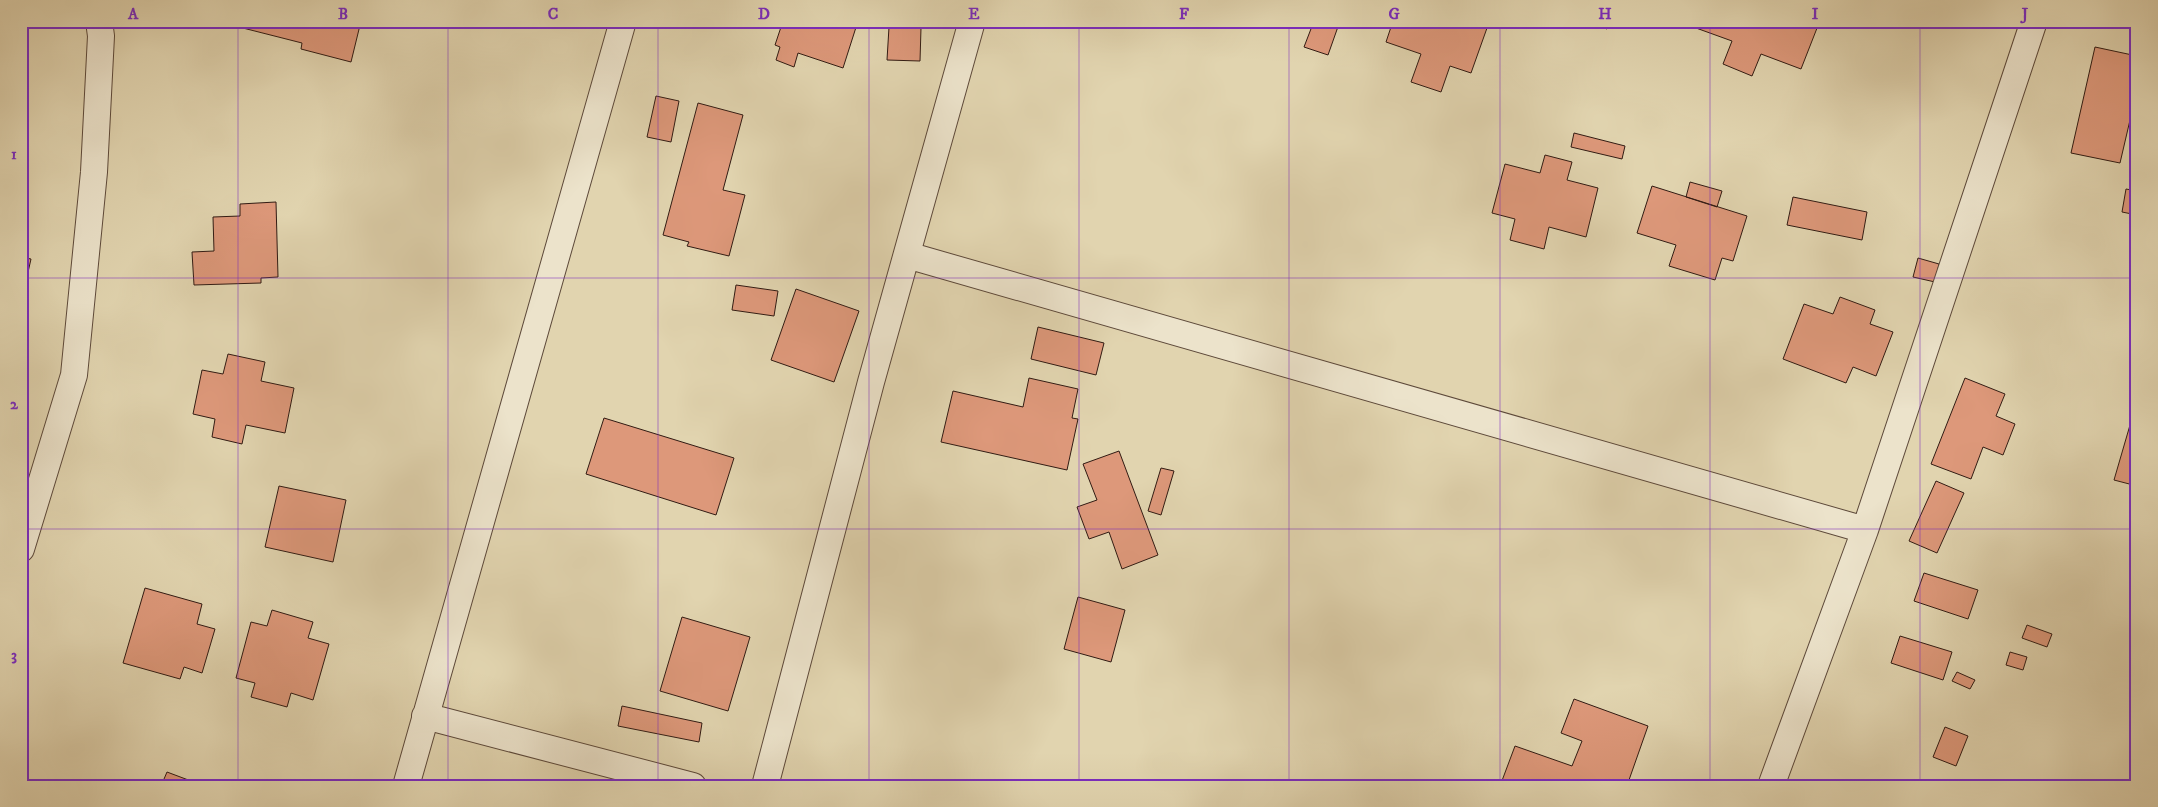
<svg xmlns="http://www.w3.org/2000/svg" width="2158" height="807" font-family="'IM FELL DW Pica',serif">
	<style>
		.building { fill: #dd987a; stroke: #311b13 }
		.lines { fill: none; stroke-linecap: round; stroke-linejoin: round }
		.minor-casing { stroke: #5d493a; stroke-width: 28 }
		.minor { stroke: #ece3cb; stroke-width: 26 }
		.grid { fill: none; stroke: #7b2cbf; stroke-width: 1; stroke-opacity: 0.55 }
		.neatline { fill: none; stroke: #7b2cbf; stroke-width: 2 }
		.grid-label { font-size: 16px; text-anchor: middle; font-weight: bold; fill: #7b2cbf }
	</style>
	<rect width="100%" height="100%" fill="#e1d4af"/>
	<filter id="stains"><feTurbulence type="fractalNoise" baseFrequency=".004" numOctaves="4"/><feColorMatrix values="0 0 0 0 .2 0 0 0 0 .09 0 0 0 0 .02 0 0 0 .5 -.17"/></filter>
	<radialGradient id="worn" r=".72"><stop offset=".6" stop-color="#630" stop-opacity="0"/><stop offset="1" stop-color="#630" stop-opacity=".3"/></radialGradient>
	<path class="building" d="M 232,21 L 361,21 L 351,62 L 301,49 L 302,43 L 231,25 Z
		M 783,21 L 858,21 L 843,68 L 798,53 L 794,67 L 776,60 L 780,47 L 775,45 Z
		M 1314,21 L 1340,21 L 1328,55 L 1304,47 Z
		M 1393,21 L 1469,21 L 1487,28 L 1471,73 L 1450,66 L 1441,92 L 1411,82 L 1421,54 L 1386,42 Z
		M 1587,21 L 1609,21 L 1607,29 Z
		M 1699,21 L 1813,21 L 1819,23 L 1801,69 L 1761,54 L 1752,76 L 1723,64 L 1732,41 L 1696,28 Z
		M 889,27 L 921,28 L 920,61 L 887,60 Z
		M 2095,47 L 2137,56 L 2137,90 L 2120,163 L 2071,153 Z
		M 656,96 L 679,101 L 671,142 L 647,137 Z
		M 698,103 L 743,115 L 723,190 L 745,195 L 729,256 L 687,246 L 689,242 L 663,235 Z
		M 1574,133 L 1625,146 L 1622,159 L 1571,147 Z
		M 1545,155 L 1572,162 L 1567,180 L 1598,188 L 1586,237 L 1549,227 L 1544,249 L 1510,240 L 1515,219 L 1492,213 L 1505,164 L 1540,173 Z
		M 1690,182 L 1722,191 L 1717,207 L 1686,197 Z
		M 1652,186 L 1747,216 L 1733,261 L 1722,258 L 1715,280 L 1669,266 L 1676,245 L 1637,233 Z
		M 2126,189 L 2137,191 L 2137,215 L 2122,212 Z
		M 1793,197 L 1867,212 L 1862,240 L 1787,225 Z
		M 276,202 L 278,277 L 261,278 L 261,283 L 194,285 L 192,252 L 214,251 L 213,217 L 240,216 L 240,204 Z
		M 21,257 L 31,259 L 26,281 L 21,280 Z
		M 1918,258 L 1939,264 L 1935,282 L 1913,277 Z
		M 736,285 L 778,291 L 774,316 L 732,310 Z
		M 796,289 L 859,311 L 834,382 L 771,360 Z
		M 1840,297 L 1875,310 L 1870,324 L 1893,332 L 1876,376 L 1853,367 L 1846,383 L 1783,359 L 1804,304 L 1833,314 Z
		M 1038,327 L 1104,343 L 1096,375 L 1031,359 Z
		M 228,354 L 265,362 L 261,381 L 294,388 L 285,433 L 246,425 L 242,444 L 212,437 L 215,419 L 193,414 L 202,370 L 223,374 Z
		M 1029,378 L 1078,389 L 1072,418 L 1078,419 L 1067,470 L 941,442 L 953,391 L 1023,407 Z
		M 1965,378 L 2005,394 L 1996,416 L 2015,424 L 2003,455 L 1983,447 L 1971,479 L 1931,464 Z
		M 2137,401 L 2137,486 L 2114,480 Z
		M 604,418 L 734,458 L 716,515 L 586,474 Z
		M 1119,451 L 1158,555 L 1122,569 L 1109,532 L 1089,539 L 1077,507 L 1097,500 L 1083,464 Z
		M 1161,468 L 1174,471 L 1161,515 L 1148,511 Z
		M 1936,481 L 1964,493 L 1937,553 L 1909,541 Z
		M 279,486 L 346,500 L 333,562 L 265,547 Z
		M 1924,573 L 1978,590 L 1968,619 L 1914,601 Z
		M 145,588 L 202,604 L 197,624 L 215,629 L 202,673 L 184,667 L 180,679 L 123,663 Z
		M 1078,597 L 1125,610 L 1111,662 L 1064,649 Z
		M 272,610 L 313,622 L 308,638 L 329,644 L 313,700 L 291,693 L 287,707 L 251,697 L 255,683 L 236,678 L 251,622 L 267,626 Z
		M 682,617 L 750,637 L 728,711 L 660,691 Z
		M 2027,625 L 2052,634 L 2047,647 L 2022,638 Z
		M 1900,636 L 1952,652 L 1943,680 L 1891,663 Z
		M 2010,652 L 2027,657 L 2023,670 L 2006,665 Z
		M 1957,672 L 1975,680 L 1970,689 L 1952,681 Z
		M 1574,699 L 1648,726 L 1629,780 L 1652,786 L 1500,786 L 1515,746 L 1572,766 L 1582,741 L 1561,733 Z
		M 622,706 L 702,723 L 699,742 L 618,726 Z
		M 1945,727 L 1968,736 L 1956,766 L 1933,757 Z
		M 167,772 L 191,781 L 189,786 L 161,786 Z"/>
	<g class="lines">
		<g class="minor-casing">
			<path id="minor" d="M 907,255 L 1865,530
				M 21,549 L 74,375 L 94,172 L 101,36 L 99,21
				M 425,716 L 693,786
				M 406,786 L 623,21
				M 765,786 L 871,382 L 972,21
				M 1771,786 L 1865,530 L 2034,21"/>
		</g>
		<use href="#minor" class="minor"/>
	</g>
	<path class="grid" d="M 238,21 L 238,786M 448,21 L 448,786M 658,21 L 658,786M 869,21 L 869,786M 1079,21 L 1079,786M 1289,21 L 1289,786M 1500,21 L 1500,786M 1710,21 L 1710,786M 1920,21 L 1920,786M 21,278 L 2137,278M 21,529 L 2137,529"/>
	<rect width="2158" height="807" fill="none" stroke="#e1d4af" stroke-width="55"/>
	<rect x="28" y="28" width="2102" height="752" class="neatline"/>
	<g class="grid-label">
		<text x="133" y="19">A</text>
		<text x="343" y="19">B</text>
		<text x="553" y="19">C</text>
		<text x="764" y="19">D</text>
		<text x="974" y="19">E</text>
		<text x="1184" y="19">F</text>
		<text x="1394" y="19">G</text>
		<text x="1605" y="19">H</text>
		<text x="1815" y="19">I</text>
		<text x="2025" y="19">J</text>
		<text x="14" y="159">1</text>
		<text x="14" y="409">2</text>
		<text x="14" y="660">3</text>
	</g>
	<rect width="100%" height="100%" filter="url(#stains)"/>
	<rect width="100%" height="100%" fill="url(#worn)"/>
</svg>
